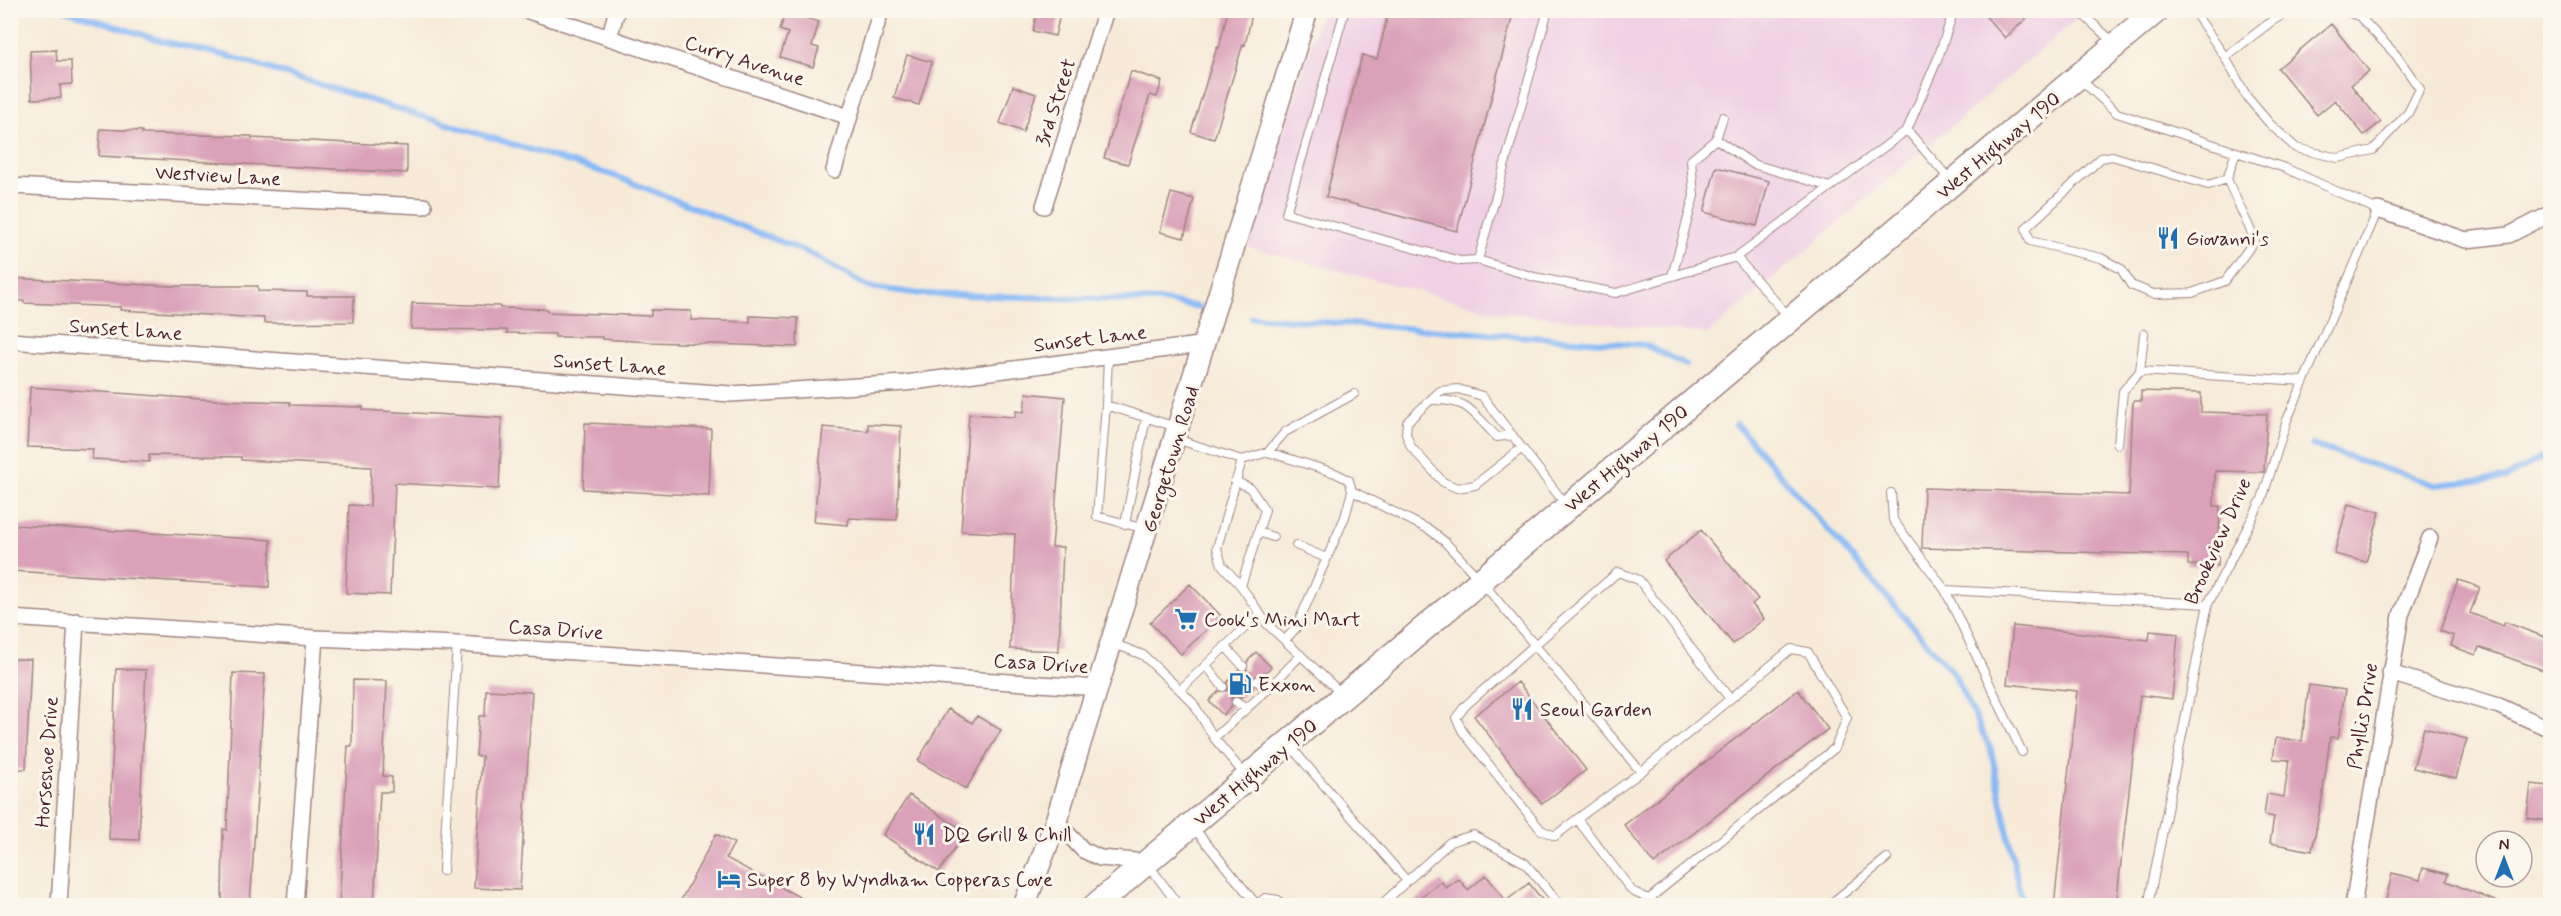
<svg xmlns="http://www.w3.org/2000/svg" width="2561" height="916" font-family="Mynerve,sans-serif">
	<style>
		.built { fill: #f0d0e5 }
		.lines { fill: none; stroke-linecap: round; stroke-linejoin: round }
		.stream { stroke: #89baf5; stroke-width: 6 }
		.building { fill: #daa1b9 }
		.lane-casing { stroke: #a08582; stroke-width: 10 }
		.street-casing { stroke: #a08582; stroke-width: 18 }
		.secondary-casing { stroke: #a08582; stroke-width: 24 }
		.primary-casing { stroke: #a08582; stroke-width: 27 }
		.lane { stroke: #fff; stroke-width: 8 }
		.street { stroke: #fff; stroke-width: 15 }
		.secondary { stroke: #fff; stroke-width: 21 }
		.primary { stroke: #fff; stroke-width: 24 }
		.labels { text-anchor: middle; stroke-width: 6; stroke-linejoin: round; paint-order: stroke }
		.street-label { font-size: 20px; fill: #4a1f2b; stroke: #fbf7ec }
		.poi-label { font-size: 20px; fill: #4a1f2b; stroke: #fbf7ec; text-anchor: start }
	</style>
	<rect width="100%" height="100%" fill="#fbf7ec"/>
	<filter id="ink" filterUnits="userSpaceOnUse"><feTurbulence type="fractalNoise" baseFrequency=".0167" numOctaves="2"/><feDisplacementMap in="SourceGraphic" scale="12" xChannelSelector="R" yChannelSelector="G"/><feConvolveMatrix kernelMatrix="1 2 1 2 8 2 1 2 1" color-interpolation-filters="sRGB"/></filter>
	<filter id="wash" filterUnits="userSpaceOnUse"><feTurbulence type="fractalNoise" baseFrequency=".008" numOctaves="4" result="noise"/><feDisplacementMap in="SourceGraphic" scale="24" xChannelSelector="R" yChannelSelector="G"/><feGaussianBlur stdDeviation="1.35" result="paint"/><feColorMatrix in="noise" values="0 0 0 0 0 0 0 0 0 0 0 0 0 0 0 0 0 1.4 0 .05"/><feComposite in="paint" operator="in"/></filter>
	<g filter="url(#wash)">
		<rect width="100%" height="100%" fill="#f7ebd8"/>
		<path class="built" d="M 1321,11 L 2086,11 L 1708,334 L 1498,312 L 1248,247 Z"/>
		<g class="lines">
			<path class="stream" d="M 65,10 L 162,41 L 228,56 L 615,176 L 809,253 L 869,287 L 921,294 L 1163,301 L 1199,307
				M 1252,317 L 1645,345 L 1686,365
				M 1736,424 L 1954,674 L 1991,750 L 2019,888 L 2026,906
				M 2312,445 L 2435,485 L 2505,478 L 2550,453"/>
		</g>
		<g id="blocks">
			<path class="building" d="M 1037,10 L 1061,10 L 1055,36 L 1033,31 Z
				M 1228,10 L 1253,10 L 1245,45 L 1243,44 L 1214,139 L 1191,132 L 1217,47 L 1219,48 Z
				M 1389,10 L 1514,10 L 1457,231 L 1326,197 L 1362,55 L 1377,59 Z
				M 1980,10 L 2019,10 L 2026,19 L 2005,38 Z
				M 785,12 L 819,22 L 812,46 L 819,48 L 813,67 L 780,57 L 788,33 L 780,30 Z
				M 2331,24 L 2369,71 L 2351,85 L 2381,122 L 2364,135 L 2335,100 L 2317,115 L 2278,68 Z
				M 56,50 L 57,61 L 71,61 L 72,84 L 60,85 L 61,98 L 32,99 L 30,51 Z
				M 907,55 L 932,62 L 919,105 L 894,98 Z
				M 1131,71 L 1162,81 L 1157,97 L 1150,95 L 1128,164 L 1104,158 Z
				M 1013,86 L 1036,94 L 1023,132 L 1000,123 Z
				M 100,129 L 142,131 L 142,134 L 252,136 L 252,138 L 407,146 L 407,173 L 99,156 Z
				M 1716,167 L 1769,181 L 1757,226 L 1704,212 Z
				M 1171,193 L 1194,199 L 1184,238 L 1160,232 Z
				M 10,278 L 171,286 L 258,286 L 258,291 L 307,292 L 307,296 L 354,296 L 353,322 L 264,323 L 264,318 L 120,310 L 121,307 L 24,303 L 24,301 L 10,301 Z
				M 412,303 L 500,306 L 500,308 L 547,309 L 547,312 L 651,316 L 651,310 L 691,311 L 691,320 L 750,322 L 750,316 L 798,318 L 797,347 L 650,342 L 602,339 L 602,337 L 555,337 L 555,334 L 507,333 L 507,330 L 411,329 Z
				M 30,387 L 216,400 L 290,402 L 290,405 L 363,407 L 363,410 L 502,418 L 499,489 L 395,483 L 390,595 L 346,593 L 349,505 L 370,506 L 371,467 L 241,460 L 241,457 L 149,455 L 149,462 L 92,459 L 93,449 L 27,447 Z
				M 2141,391 L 2201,393 L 2201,412 L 2267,414 L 2264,472 L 2215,471 L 2214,506 L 2220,506 L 2218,566 L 2188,565 L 2188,555 L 1922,548 L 1924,488 L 2129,495 L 2133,401 L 2141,401 Z
				M 1026,393 L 1065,397 L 1052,547 L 1063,547 L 1059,651 L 1010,649 L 1015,534 L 961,531 L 969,414 L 1015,417 L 1016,411 L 1024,412 Z
				M 585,423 L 711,429 L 709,496 L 583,489 Z
				M 868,424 L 901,426 L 897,520 L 849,518 L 848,525 L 814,522 L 823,427 L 868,431 Z
				M 2348,504 L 2380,512 L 2366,562 L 2334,554 Z
				M 14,525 L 271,540 L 269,587 L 12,571 Z
				M 1701,530 L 1758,599 L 1752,604 L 1764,619 L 1733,644 L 1664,561 Z
				M 2458,580 L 2480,587 L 2470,613 L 2503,626 L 2505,622 L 2550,639 L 2550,649 L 2543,670 L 2479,647 L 2476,655 L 2451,646 L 2454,636 L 2440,631 Z
				M 1190,584 L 1221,616 L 1181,654 L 1150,623 Z
				M 2013,626 L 2149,640 L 2150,631 L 2178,634 L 2172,699 L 2140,695 L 2116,906 L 2054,906 L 2077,691 L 2007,684 Z
				M 1256,652 L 1271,667 L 1261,677 L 1253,677 L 1251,680 L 1253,685 L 1240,698 L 1236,696 L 1231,698 L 1232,706 L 1223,715 L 1209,701 L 1219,691 L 1227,691 L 1229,687 L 1227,683 L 1239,670 L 1247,670 L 1247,662 Z
				M 10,659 L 31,659 L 26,769 L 10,769 Z
				M 116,669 L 146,670 L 139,840 L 109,839 Z
				M 233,673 L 265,674 L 250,906 L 222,906 L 223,829 L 227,830 Z
				M 353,680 L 387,681 L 383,776 L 392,777 L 392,792 L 380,792 L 374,906 L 339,906 L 348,746 L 352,746 Z
				M 1518,682 L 1586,770 L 1542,804 L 1474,716 Z
				M 2309,685 L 2345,690 L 2338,738 L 2330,737 L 2323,793 L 2312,851 L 2270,843 L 2274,817 L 2264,815 L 2267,794 L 2284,797 L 2289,760 L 2273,759 L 2276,738 L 2302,741 Z
				M 486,690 L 532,692 L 520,890 L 474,888 L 482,756 L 476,756 L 479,716 L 485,716 Z
				M 1798,690 L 1828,729 L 1654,864 L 1624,825 Z
				M 948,709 L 972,723 L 977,716 L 1001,730 L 966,789 L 918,761 Z
				M 2424,728 L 2467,739 L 2456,778 L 2413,768 Z
				M 2531,784 L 2550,786 L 2550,821 L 2527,818 Z
				M 909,795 L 966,832 L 939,872 L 883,835 Z
				M 716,834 L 734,843 L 726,858 L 816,906 L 691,906 L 681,900 Z
				M 2423,868 L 2448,874 L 2446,881 L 2507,906 L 2407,906 L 2386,900 L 2392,873 L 2420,880 Z
				M 1486,875 L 1506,901 L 1529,883 L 1547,906 L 1409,906 L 1441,881 L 1446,888 L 1459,879 L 1468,890 Z"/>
		</g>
	</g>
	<g filter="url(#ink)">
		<use href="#blocks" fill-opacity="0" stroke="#a08582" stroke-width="1.5"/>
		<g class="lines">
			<g class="lane-casing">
				<path id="lane" d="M 1345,10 L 1286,213 L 1460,261 L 1478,260 L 1548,10
					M 2078,10 L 2113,42
					M 2193,10 L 2225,57 L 2247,97 L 2270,124 L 2296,148 L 2338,158 L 2373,150 L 2408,113 L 2420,89 L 2396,55 L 2359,16 L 2341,10
					M 2225,57 L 2272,21 L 2290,10
					M 2079,78 L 2117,113 L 2285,168 L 2378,210 L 2287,420 L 2262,499 L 2208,604 L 2148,906
					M 1907,130 L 1938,58 L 1954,10
					M 1716,139 L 1723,117
					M 2227,179 L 2255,240 L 2225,281 L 2192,293 L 2153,294 L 2131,285 L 2121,269 L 2101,258 L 2030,241 L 2026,228 L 2101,158 L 2112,156 L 2208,185 L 2227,179 L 2236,152
					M 1736,257 L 1907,130 L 1951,181
					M 1478,260 L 1534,277 L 1616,293 L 1736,257 L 1788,316
					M 1672,276 L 1694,196 L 1691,160 L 1716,139 L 1753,164 L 1830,187
					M 1108,356 L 1106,405 L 1176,427
					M 2140,371 L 2144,334
					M 1431,400 C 1469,399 1471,411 1497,437 L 1512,435
					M 1106,405 L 1097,516 L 1145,529
					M 1176,439 L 1242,460 L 1217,548 L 1222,565 L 1241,586 L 1267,624 L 1341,693
					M 2118,444 L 2123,391 L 2140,371 L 2304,381
					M 1522,448 L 1475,485 L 1457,488 L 1443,482 L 1411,447 L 1406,434 L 1407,422 L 1440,391 L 1458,389 L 1482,396 L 1566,505
					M 1268,452 L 1285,432 L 1354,394
					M 1242,460 L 1268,452 L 1335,473 L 1349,480 L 1352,491 L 1345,517 L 1296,628 L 1285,640
					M 1235,481 L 1250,488 L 1265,510 L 1241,586
					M 1352,491 L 1430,530 L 1445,542 L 1481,581 L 1641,772 L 1791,649 L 1808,652 L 1847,718 L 1835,748 L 1649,899 L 1632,891 L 1577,819 L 1641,772
					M 1891,493 L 1893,520 L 1945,590 L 2208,604
					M 1125,524 L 1146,418
					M 1258,532 L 1273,537
					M 1296,545 L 1326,558
					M 1945,590 L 2022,752
					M 1112,643 L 1143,655 L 1180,690 L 1193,703 L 1214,738 L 1245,775
					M 1225,646 L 1243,666
					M 1206,665 L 1223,687
					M 1257,681 L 1267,690
					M 1180,690 L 1259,614
					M 1236,702 L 1247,709
					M 1214,738 L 1267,690 L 1301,655
					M 1290,746 L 1407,881 L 1380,906
					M 1577,819 L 1555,836 L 1541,830 L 1463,732 L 1456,718 L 1465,706 L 1618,572 L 1639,580 L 1730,699
					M 1193,827 L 1257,905
					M 1148,864 L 1179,906
					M 443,871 L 457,644
					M 1407,881 L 1450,842 L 1473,835 L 1525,863 L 1561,906
					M 1256,906 L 1265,898 L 1278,900 L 1283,906
					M 1828,906 L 1887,858"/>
			</g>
			<g class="street-casing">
				<path id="street" d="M 525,10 L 849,117
					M 609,38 L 617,10
					M 834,170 L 881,10
					M 10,186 L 424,206
					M 1044,206 L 1106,10
					M 2378,210 L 2466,240 L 2509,235 L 2550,214
					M 10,341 L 731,394 L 905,383 L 1206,344
					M 10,618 L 315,638 L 457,644 L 1098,688
					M 2390,673 L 2499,706 L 2550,729
					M 1056,821 L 1083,850 L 1100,858 L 1147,862
					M 59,906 L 76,621
					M 295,906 L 315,638
					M 2353,906 L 2401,615 L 2430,538"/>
			</g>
			<g class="secondary-casing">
				<path id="secondary" d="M 1024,906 L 1056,821 L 1307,10"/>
			</g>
			<g class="primary-casing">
				<path id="primary" d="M 1095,906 L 2157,10"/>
			</g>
			<use href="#lane" class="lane"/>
			<use href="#street" class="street"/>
			<use href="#secondary" class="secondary"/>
			<use href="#primary" class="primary"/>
		</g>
	</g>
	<defs>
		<g id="restaurant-bare" transform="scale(1.8)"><path d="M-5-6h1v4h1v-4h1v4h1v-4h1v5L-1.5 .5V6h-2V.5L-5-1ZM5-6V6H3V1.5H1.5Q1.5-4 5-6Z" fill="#1f6fb2" stroke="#fbf7ec" stroke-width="2.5" paint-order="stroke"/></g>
		<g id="supermarket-bare" transform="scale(1.8)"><path d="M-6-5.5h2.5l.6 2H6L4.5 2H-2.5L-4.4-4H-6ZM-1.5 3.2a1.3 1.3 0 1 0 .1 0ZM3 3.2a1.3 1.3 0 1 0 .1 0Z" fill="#1f6fb2" stroke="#fbf7ec" stroke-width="2.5" paint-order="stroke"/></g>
		<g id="fuel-bare" transform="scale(1.8)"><path d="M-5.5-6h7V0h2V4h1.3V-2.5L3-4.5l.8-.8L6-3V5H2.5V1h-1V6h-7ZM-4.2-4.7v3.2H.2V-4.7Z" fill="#1f6fb2" stroke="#fbf7ec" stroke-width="2.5" paint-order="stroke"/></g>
		<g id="hotel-bare" transform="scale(1.8)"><path d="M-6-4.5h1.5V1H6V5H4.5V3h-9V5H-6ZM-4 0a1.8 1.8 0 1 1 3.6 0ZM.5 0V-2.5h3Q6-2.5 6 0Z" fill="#1f6fb2" stroke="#fbf7ec" stroke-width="2.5" paint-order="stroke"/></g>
	</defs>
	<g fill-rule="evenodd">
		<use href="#restaurant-bare" x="2168" y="238"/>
		<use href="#supermarket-bare" x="1186" y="619"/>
		<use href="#fuel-bare" x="1240" y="684"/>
		<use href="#restaurant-bare" x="1522" y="709"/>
		<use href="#restaurant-bare" x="924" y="834"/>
		<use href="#hotel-bare" x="729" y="879"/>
	</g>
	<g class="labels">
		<g class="street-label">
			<text transform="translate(745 60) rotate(18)" y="7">Curry Avenue</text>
			<text transform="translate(1055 102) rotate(-72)" y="7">3rd Street</text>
			<text transform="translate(1998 145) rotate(-40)" y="7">West Highway 190</text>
			<text transform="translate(218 175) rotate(3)" y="7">Westview Lane</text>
			<text transform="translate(126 329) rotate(4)" y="7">Sunset Lane</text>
			<text transform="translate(1090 338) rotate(-7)" y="7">Sunset Lane</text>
			<text transform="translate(610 364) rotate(4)" y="7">Sunset Lane</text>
			<text transform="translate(1626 458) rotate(-40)" y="7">West Highway 190</text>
			<text transform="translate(1170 459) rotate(-73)" y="7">Georgetown Road</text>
			<text transform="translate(2217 541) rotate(-66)" y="7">Brookview Drive</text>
			<text transform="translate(556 629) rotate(4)" y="7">Casa Drive</text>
			<text transform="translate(1041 663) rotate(4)" y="7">Casa Drive</text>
			<text transform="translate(2362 716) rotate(-81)" y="7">Phyllis Drive</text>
			<text transform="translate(46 762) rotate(-86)" y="7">Horseshoe Drive</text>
			<text transform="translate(1255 772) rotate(-40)" y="7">West Highway 190</text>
		</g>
		<g class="poi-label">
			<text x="2186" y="245">Giovanni's</text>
			<text x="1204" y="626">Cook's Mini Mart</text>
			<text x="1258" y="691">Exxon</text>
			<text x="1540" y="716">Seoul Garden</text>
			<text x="942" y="841">DQ Grill &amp; Chill</text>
			<text x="747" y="886">Super 8 by Wyndham Copperas Cove</text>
		</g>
	</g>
	<rect width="2561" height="916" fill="none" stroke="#fbf7ec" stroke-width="36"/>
	<g transform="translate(2504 859)"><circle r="28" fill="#fbf7ec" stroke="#b4a19f" stroke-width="1.5"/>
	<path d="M0-4.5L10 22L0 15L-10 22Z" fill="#1f6fb2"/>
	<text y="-9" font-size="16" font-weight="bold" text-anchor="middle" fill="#4a1f2b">N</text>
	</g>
</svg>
